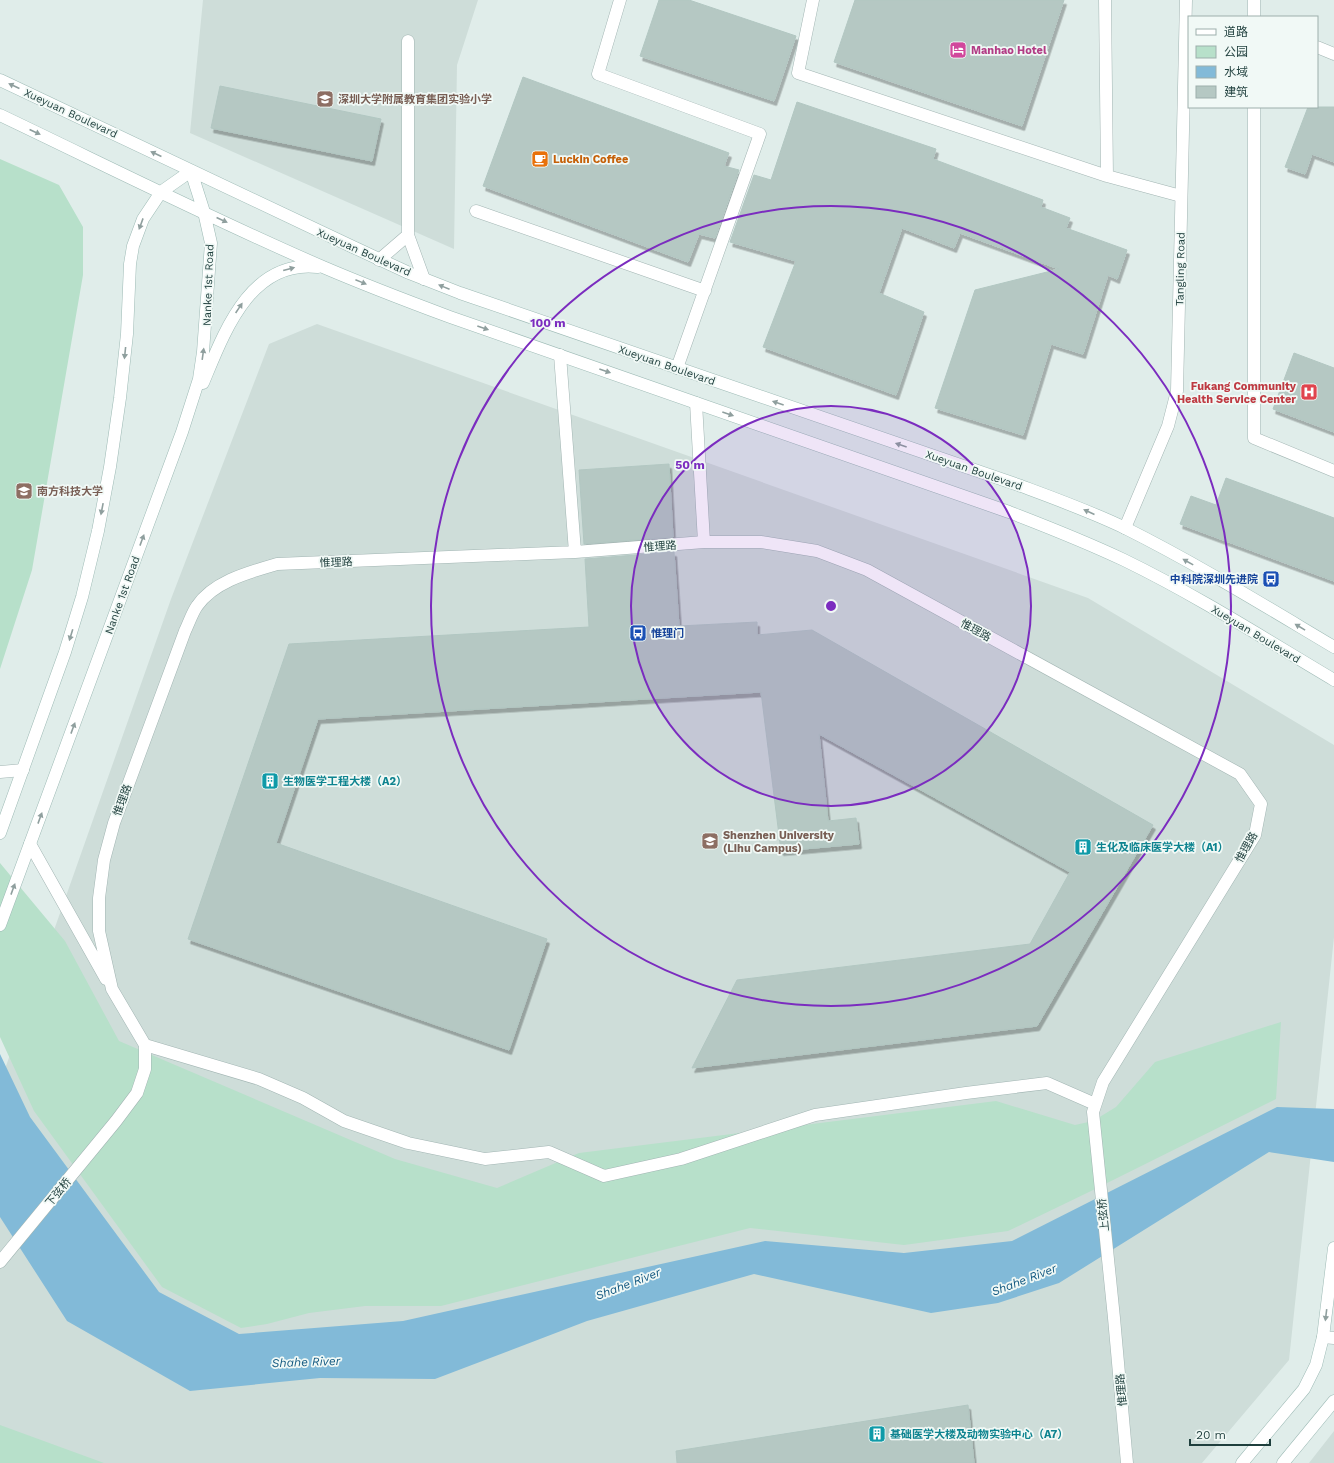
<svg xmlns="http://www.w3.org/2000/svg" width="1334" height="1463" font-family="'Work Sans','Noto Sans SC',sans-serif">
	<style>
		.built { fill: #ceddd9 }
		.green { fill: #b7e0ca }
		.water { fill: #82bad8 }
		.building { fill: #b5c8c3; stroke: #b2c7c2; filter: url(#shadow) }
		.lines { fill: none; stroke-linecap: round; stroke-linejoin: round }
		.lane-casing { stroke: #a2b5b3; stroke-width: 13 }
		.street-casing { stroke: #a2b5b3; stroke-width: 13 }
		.secondary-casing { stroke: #9dbab5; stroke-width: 13 }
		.lane { stroke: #fff; stroke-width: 12 }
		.street { stroke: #fff; stroke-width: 12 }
		.secondary { stroke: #fff; stroke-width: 12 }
		.oneway { fill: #8f9f9e }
		.ring { fill: none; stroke: #7b2cbf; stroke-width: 2 }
		.labels { text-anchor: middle; stroke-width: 3.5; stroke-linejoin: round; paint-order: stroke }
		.hotel-label { font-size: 11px; font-weight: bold; fill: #b23c85; stroke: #f1f9f6; text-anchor: start }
		.education-label { font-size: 11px; font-weight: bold; fill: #785e54; stroke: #f1f9f6; text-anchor: start }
		.street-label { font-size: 11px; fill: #1f3f3d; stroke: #f1f9f6 }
		.food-label { font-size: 11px; font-weight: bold; fill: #c56008; stroke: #f1f9f6; text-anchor: start }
		.health-label { font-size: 11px; font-weight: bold; fill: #be3a42; stroke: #f1f9f6; text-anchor: end }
		.transit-label { font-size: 11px; font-weight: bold; fill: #164399; stroke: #f1f9f6; text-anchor: end }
		.culture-label { font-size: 11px; font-weight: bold; fill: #0d838f; stroke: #f1f9f6; text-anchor: start }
		.water-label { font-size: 12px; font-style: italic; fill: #135981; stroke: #f1f9f6 }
		.centre { fill: #7b2cbf; stroke: #f1f9f6; stroke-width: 2 }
		.ring-label { font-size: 12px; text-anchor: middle; font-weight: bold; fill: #7b2cbf; stroke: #f1f9f6; stroke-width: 3.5; stroke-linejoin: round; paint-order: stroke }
	</style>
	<defs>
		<filter id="shadow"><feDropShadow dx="2.5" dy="4.5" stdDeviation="0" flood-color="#0004"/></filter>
	</defs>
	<rect width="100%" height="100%" fill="#e0edea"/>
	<path class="built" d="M 203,0 L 478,0 L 457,65 L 454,249 L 190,133 Z
		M 317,324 L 1088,598 L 1334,745 L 1334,937 L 1289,1360 L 1202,1463 L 0,1463 L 0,1083 L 171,599 L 269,344 Z
		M 1334,1431 L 1334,1463 L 1309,1463 Z"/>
	<path class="green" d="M 0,159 L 59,185 L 83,227 L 83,275 L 32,570 L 0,669 Z
		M 0,863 L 65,941 L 119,1041 L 395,1159 L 497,1188 L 579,1153 L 996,1101 L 1075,1125 L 1093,1121 L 1116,1107 L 1155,1062 L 1281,1022 L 1276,1099 L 1089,1192 L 1008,1231 L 904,1245 L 750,1228 L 441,1306 L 365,1306 L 309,1313 L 267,1324 L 241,1328 L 162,1287 L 34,1111 L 0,1037 Z
		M 0,1425 L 104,1463 L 0,1463 Z"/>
	<path class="water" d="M 0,1054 L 30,1117 L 159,1292 L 239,1334 L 403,1321 L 765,1241 L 904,1253 L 1012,1241 L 1277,1107 L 1334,1109 L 1334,1162 L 1269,1152 L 1059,1283 L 998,1303 L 931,1313 L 754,1274 L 587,1321 L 435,1379 L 320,1378 L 190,1391 L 67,1321 L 0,1217 Z"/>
	<path class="building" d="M 659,0 L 689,0 L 796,36 L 774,101 L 640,56 Z
		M 855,0 L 1064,0 L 1022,126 L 834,62 Z
		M 523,77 L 729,153 L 724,166 L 739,170 L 715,238 L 699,234 L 688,262 L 483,186 Z
		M 220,86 L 381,119 L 372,161 L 211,128 Z
		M 797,102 L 936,149 L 933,159 L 1043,200 L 1041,207 L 1070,218 L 1066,228 L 1127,250 L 1117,279 L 1108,275 L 1083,354 L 1051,344 L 1023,435 L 935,408 L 975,290 L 1059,269 L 960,233 L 954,248 L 902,228 L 879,293 L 924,312 L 896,395 L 763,347 L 796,261 L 730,242 L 754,175 L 771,180 Z
		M 1308,107 L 1334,107 L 1334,162 L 1312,154 L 1305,174 L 1285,167 Z
		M 1294,353 L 1334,368 L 1334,432 L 1273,409 Z
		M 669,464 L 673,537 L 584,544 L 579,470 Z
		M 1226,478 L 1334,518 L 1334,581 L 1180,524 L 1191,496 L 1216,505 Z
		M 674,552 L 679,626 L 757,622 L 757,635 L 812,630 L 1153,825 L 1037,1026 L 692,1068 L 737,980 L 1030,944 L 1070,872 L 819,734 L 828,821 L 856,818 L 859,844 L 781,851 L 761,692 L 318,719 L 276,843 L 547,939 L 509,1050 L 188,939 L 289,644 L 589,627 L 585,559 Z
		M 968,1405 L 974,1463 L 677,1463 L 676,1451 Z"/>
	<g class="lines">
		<g class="lane-casing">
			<path id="lane" d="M 620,0 L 598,74 L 760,134 L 677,368
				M 813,0 L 798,73 L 1107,176 L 1181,196
				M 1105,0 L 1107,176
				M 1254,17 L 1254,0
				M 408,41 L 408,235 L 424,279
				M 1317,47 L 1334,54
				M 1254,107 L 1254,438 L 1334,471
				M 476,211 L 705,291
				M 379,260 L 408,235"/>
		</g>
		<g class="street-casing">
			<path id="street" d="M 560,355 L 575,552
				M 696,403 L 704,542
				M 1125,528 L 1168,426 L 1177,391 L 1186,0
				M 0,772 L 23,770
				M 30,844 L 106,979
				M 145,1045 L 259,1079 L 303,1098 L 344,1121 L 408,1143 L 485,1159 L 549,1152 L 604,1176 L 681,1159 L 815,1115 L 966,1093 L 1047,1083 L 1095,1104
				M 0,1262 L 116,1121 L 137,1093 L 145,1069 L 145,1045 L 112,989 L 99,931 L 99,898 L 104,860 L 114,823 L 185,631 C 189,623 192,613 197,606 C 214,581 250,572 277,564 L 575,552 L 704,542 L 761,542 L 817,551 L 867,570 L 1240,774 L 1261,804 L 1255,835 L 1103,1082 L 1093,1112 L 1114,1318 L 1127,1463
				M 1323,1337 L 1334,1338"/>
		</g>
		<g class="secondary-casing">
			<path id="secondary" d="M 0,80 L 353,247 L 409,273 L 460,293 L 1021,486 C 1056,499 1092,512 1125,528 C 1197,564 1265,606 1334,647
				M 0,115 C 107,166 214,220 323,267 C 365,285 407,301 450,317 L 1009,512 C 1048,527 1086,542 1124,560 C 1196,595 1265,639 1334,680
				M 203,383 C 224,333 250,259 318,267
				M 0,833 L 65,652 L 82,597 L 98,531 L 110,467 L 120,398 L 127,334 L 130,264 L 133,246 L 143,219 L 161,192 L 191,171
				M 0,925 L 182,432 L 199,379 L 203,352 L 211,243 L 204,212 L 191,171
				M 1242,1463 L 1304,1389 L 1316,1365 L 1323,1337 L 1334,1248
				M 1283,1463 L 1334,1401"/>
		</g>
		<use href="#lane" class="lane"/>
		<use href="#street" class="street"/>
		<use href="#secondary" class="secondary"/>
	</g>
	<defs><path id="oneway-solid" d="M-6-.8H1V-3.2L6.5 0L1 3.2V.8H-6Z"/></defs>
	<g class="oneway">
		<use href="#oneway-solid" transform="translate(14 86) rotate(-155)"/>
		<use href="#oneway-solid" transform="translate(35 132) rotate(25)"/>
		<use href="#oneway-solid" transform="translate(156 154) rotate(-155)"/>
		<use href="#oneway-solid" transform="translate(222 220) rotate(25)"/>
		<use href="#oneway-solid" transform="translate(141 224) rotate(110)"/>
		<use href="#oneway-solid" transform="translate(289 269) rotate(-15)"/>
		<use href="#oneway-solid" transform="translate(361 282) rotate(22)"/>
		<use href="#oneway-solid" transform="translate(444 287) rotate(-158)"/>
		<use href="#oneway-solid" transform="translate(239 308) rotate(-56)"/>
		<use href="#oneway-solid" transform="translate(483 328) rotate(19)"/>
		<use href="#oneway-solid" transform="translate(125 353) rotate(96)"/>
		<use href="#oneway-solid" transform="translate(203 354) rotate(-82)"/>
		<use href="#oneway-solid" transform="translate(605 371) rotate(19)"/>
		<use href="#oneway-solid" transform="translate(778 403) rotate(-161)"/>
		<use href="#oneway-solid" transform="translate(728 414) rotate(19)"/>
		<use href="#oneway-solid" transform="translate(901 445) rotate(-161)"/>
		<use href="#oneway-solid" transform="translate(102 509) rotate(101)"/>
		<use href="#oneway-solid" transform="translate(1089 512) rotate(-156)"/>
		<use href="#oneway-solid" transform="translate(142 540) rotate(-70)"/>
		<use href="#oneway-solid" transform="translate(1188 562) rotate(-151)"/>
		<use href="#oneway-solid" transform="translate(1300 627) rotate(-149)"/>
		<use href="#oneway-solid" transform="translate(71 635) rotate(107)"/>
		<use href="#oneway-solid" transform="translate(73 728) rotate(-70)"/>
		<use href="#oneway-solid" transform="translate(40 818) rotate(-70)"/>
		<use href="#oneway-solid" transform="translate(13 889) rotate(-70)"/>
		<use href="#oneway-solid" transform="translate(1326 1315) rotate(97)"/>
	</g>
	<circle cx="831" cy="606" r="200" fill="#7b2cbf" fill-opacity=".12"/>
	<g class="ring">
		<circle cx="831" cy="606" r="200"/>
		<circle cx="831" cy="606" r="400"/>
	</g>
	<defs>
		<g id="hotel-square" transform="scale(0.9)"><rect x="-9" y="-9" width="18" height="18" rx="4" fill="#d1479c" stroke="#f1f9f6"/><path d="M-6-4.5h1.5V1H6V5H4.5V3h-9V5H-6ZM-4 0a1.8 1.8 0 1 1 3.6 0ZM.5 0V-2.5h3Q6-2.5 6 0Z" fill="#fff"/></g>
		<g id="school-square" transform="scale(0.9)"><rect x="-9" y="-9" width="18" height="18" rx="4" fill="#8d6e63" stroke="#f1f9f6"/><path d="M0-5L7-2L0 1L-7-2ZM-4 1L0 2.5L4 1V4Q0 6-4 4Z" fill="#fff"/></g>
		<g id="cafe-square" transform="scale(0.9)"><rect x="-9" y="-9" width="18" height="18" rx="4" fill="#e8710a" stroke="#f1f9f6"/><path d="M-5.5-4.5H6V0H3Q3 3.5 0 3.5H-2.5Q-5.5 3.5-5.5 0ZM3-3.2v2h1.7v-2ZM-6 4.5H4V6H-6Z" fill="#fff"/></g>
		<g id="hospital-square" transform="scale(0.9)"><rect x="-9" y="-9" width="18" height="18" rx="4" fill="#e0444e" stroke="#f1f9f6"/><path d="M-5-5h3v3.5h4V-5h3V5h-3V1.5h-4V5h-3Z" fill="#fff"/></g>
		<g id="university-square" transform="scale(0.9)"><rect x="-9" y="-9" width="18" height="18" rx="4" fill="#8d6e63" stroke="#f1f9f6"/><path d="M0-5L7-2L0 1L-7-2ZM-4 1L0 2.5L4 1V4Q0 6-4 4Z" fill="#fff"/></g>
		<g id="bus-square" transform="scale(0.9)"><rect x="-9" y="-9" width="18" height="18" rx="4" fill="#1a4fb4" stroke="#f1f9f6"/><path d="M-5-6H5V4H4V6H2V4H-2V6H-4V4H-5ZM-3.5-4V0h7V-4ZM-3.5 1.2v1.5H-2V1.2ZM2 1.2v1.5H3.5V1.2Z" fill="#fff"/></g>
		<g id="building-square" transform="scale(0.9)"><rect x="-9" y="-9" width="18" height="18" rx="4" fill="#0f9aa8" stroke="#f1f9f6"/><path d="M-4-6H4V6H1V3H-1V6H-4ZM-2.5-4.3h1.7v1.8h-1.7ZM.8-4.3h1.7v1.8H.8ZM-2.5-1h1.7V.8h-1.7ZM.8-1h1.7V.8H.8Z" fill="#fff"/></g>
	</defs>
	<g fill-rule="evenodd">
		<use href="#hotel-square" x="958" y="50"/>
		<use href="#school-square" x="325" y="99"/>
		<use href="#cafe-square" x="540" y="159"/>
		<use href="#hospital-square" x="1309" y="392"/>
		<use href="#university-square" x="24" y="491"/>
		<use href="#bus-square" x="1271" y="579"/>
		<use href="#bus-square" x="638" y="633"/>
		<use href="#building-square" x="270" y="781"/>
		<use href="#university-square" x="710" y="841"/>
		<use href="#building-square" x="1083" y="847"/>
		<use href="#building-square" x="877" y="1434"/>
	</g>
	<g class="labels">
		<g class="hotel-label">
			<text x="971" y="54">Manhao Hotel</text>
		</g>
		<g class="education-label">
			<text x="338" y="103">深圳大学附属教育集团实验小学</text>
			<text x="37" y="495">南方科技大学</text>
			<text x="723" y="839">Shenzhen University<tspan x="723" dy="13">(Lihu Campus)</tspan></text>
		</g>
		<g class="street-label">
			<text transform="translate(71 113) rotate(25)" y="4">Xueyuan Boulevard</text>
			<text transform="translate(364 252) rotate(24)" y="4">Xueyuan Boulevard</text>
			<text transform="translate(1180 269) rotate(-89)" y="4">Tangling Road</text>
			<text transform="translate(208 285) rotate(-88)" y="4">Nanke 1st Road</text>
			<text transform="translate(667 365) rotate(19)" y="4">Xueyuan Boulevard</text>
			<text transform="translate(974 470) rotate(19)" y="4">Xueyuan Boulevard</text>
			<text transform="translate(660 546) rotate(-4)" y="4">惟理路</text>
			<text transform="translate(336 562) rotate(-2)" y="4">惟理路</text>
			<text transform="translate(122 595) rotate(-70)" y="4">Nanke 1st Road</text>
			<text transform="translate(976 630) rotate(29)" y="4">惟理路</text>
			<text transform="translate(1256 634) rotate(31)" y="4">Xueyuan Boulevard</text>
			<text transform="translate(122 800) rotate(-70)" y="4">惟理路</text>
			<text transform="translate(1246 847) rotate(-61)" y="4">惟理路</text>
			<text transform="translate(58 1192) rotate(-50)" y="4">下弦桥</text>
			<text transform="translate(1103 1215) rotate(-96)" y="4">上弦桥</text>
			<text transform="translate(1121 1390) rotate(-95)" y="4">惟理路</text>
		</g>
		<g class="food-label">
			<text x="553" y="163">Luckin Coffee</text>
		</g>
		<g class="health-label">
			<text x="1296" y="390">Fukang Community<tspan x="1296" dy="13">Health Service Center</tspan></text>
		</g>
		<g class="transit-label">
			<text x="1258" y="583">中科院深圳先进院</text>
			<text x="651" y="637" text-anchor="start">惟理门</text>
		</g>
		<g class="culture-label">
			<text x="283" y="785">生物医学工程大楼（A2）</text>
			<text x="1096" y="851">生化及临床医学大楼（A1）</text>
			<text x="890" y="1438">基础医学大楼及动物实验中心（A7）</text>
		</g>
		<g class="water-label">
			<text transform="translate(1024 1280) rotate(-21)" y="4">Shahe River</text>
			<text transform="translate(628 1284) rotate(-21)" y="4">Shahe River</text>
			<text transform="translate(306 1362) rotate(-2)" y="4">Shahe River</text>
		</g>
	</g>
	<circle cx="831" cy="606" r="6" class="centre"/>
	<g class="ring-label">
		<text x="548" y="327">100 m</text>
		<text x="690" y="469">50 m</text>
	</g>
	<rect x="1188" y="16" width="130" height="92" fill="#f1f9f6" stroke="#9dafac"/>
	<rect x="1196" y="29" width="20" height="6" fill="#ffffff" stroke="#9dafac"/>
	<text x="1224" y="36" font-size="12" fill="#1f3f3d">道路</text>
	<rect x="1196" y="46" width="20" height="12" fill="#b7e0ca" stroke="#9dafac"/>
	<text x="1224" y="56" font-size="12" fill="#1f3f3d">公园</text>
	<rect x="1196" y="66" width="20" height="12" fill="#82bad8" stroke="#9dafac"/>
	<text x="1224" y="76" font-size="12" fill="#1f3f3d">水域</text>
	<rect x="1196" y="86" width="20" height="12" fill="#b5c8c3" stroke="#9dafac"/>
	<text x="1224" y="96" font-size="12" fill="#1f3f3d">建筑</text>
	<path d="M1190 1439v6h80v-6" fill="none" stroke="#1f3f3d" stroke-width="2"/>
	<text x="1196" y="1439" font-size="12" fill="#1f3f3d" stroke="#f1f9f6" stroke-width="3" paint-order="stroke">20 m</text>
</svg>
